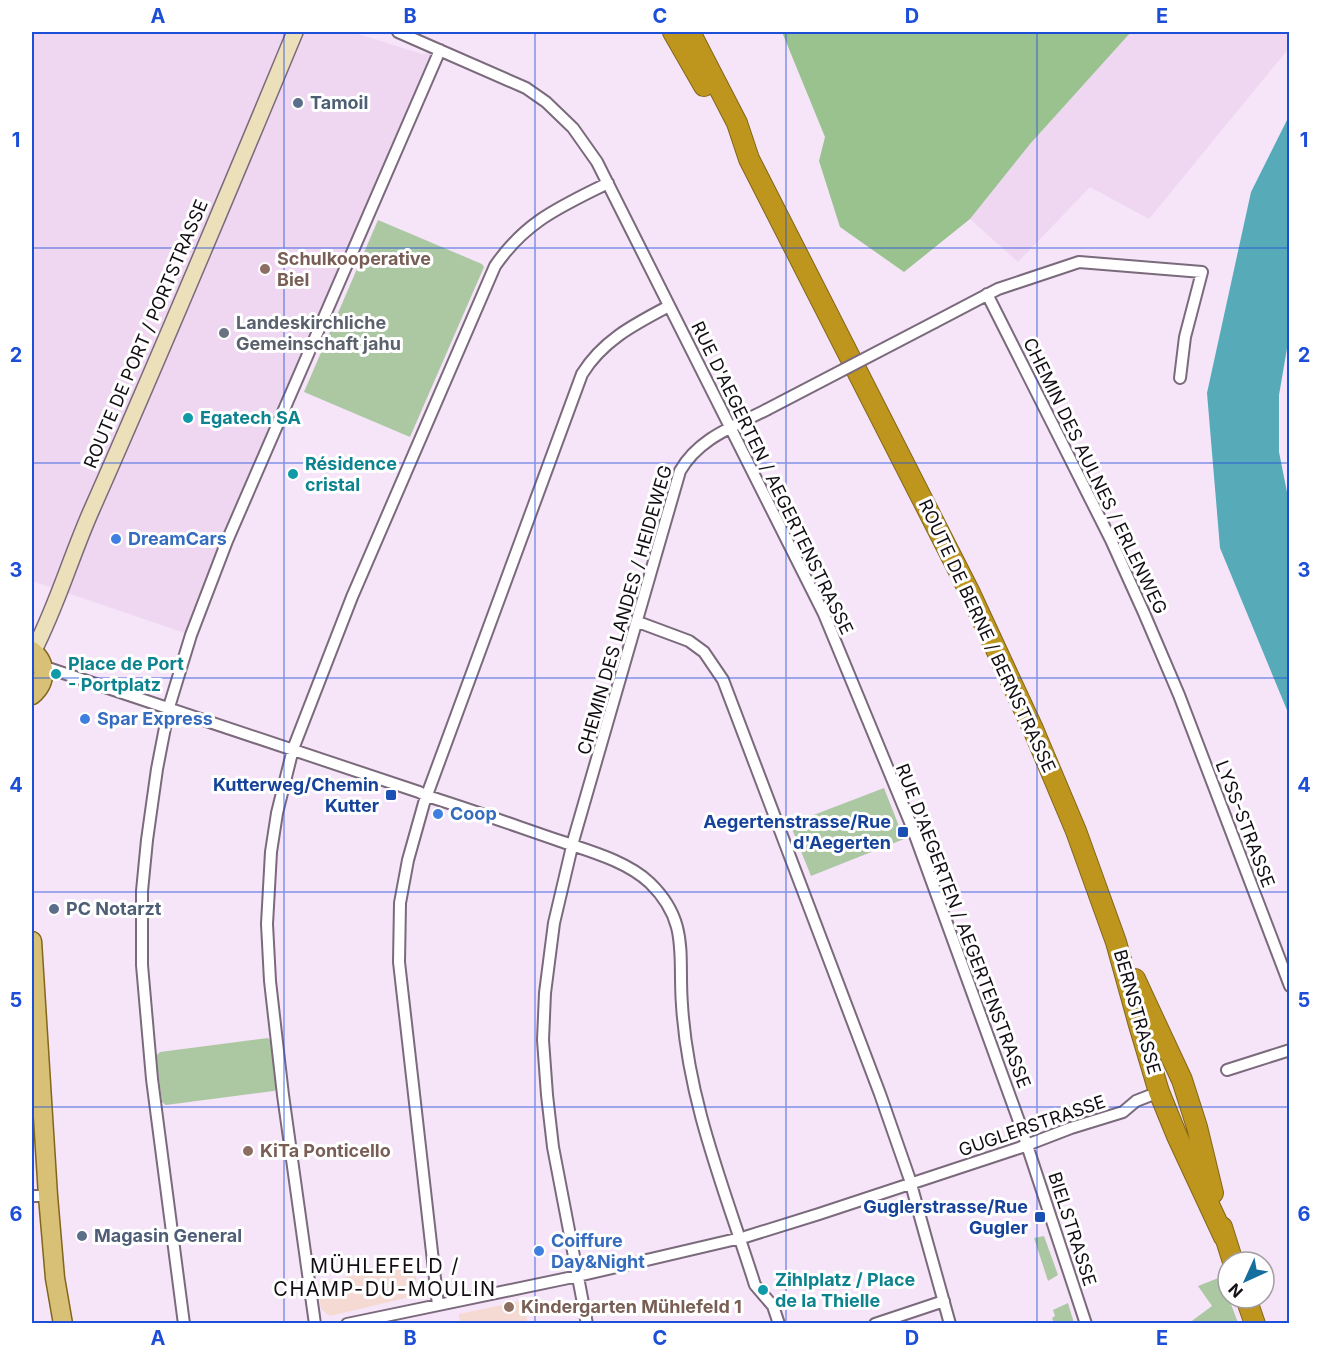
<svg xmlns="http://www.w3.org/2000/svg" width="1321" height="1355" font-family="Inter,sans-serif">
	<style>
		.built { fill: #efd7f2 }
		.education { fill: #f4dad3 }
		.green { fill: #acc8a3 }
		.forest { fill: #9ac28f }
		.water { fill: #57abb9 }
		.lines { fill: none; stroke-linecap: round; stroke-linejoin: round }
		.street-casing { stroke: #7a6a7c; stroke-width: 14 }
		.secondary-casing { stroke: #7a6a7c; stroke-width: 18 }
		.primary-casing { stroke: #82661a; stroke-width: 21 }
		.highway-casing { stroke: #82661a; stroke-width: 22 }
		.street { stroke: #fff; stroke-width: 10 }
		.secondary { stroke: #ece0bb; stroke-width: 15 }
		.primary { stroke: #d8c077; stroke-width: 18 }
		.highway { stroke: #be961d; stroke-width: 20 }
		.street-bridge-casing { stroke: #7a6a7c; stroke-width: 14; stroke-linecap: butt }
		.street-bridge { stroke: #fff; stroke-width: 10 }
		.grid { fill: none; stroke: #1d4ed8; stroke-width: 1.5; stroke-opacity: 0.55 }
		.service-dot { fill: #5c6f8a; stroke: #fff; stroke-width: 2 }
		.education-dot { fill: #8d6e63; stroke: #fff; stroke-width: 2 }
		.worship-dot { fill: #6b7280; stroke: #fff; stroke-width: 2 }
		.culture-dot { fill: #0f9aa8; stroke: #fff; stroke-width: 2 }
		.shop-dot { fill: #3f7fe0; stroke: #fff; stroke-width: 2 }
		.transit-dot { fill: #1a4fb4; stroke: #fff; stroke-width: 2 }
		.labels { text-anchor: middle; stroke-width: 6; stroke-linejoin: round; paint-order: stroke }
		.service-label { font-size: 18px; font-weight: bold; fill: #4e5e75; stroke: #fff; text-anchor: start }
		.education-label { font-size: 18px; font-weight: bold; fill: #785e54; stroke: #fff; text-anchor: start }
		.worship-label { font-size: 18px; font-weight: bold; fill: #5b616d; stroke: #fff; text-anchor: start }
		.street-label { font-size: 18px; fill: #130d14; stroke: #fff }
		.culture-label { font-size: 18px; font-weight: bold; fill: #0d838f; stroke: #fff; text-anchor: start }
		.shop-label { font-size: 18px; font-weight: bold; fill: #366cbe; stroke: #fff; text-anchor: start }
		.transit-label { font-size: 18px; font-weight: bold; fill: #164399; stroke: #fff; text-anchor: end }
		.neighbourhood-label { font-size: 20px; letter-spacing: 1.5px; fill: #130d14; stroke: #fff }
		.neatline { fill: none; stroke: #1d4ed8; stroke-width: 2 }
		.grid-label { font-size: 20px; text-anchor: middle; font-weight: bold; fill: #1d4ed8 }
	</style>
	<rect width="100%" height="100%" fill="#f6e4f9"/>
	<path class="built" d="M 32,32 L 352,32 L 422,54 L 440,50 L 191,635 L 32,581 Z
		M 1131,32 L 1289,32 L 1289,48 L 1149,219 L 1090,187 L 1018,262 L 970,219 L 1030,144 Z"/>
	<path class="education" d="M 414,1260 L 418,1295 L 330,1316 L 321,1309 L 317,1284 Z
		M 525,1300 L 527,1323 L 460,1323 L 459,1314 Z"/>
	<path class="green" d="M 378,220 L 482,264 L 484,267 L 410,437 L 304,392 Z
		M 884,788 L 904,839 L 811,876 L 790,824 Z
		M 268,1038 L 272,1042 L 277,1088 L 274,1091 L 166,1105 L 162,1102 L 156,1056 L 160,1052 Z
		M 1044,1236 L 1058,1275 L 1048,1281 L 1034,1238 Z
		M 1221,1277 L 1238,1323 L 1189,1323 L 1212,1306 L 1198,1286 Z
		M 1068,1303 L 1074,1323 L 1054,1323 L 1052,1318 L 1055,1316 L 1053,1310 Z"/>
	<path class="forest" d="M 782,32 L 1131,32 L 1030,144 L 970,219 L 904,272 L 840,227 L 819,161 L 825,137 Z"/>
	<path class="water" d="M 1289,116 L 1290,331 L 1279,395 L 1279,452 L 1290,507 L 1289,715 L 1220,548 L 1207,393 L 1251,192 Z"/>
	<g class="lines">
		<g class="street-casing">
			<path id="street" d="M 398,32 L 526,88 L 546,102 L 573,128 L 597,162 L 824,614 L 912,827 L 1020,1124 L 1086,1324
				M 987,294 L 1111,540 L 1144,613 L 1179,695 L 1290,986
				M 935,322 L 998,289 L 1079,262 L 1202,272 L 1185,337 L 1180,378
				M 638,622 L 689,641 L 704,652 L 723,680 L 880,1094 L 909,1177 L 950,1324
				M 44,670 L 51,669 L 419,792 L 427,796 C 472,810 516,826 560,841 C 589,851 627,861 650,883 C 690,922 678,956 682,1005 C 688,1103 726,1193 755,1285 L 773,1306 L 779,1324
				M 1227,1070 L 1290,1050
				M 32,1196 L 48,1196
				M 438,1305 L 399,962 L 400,903 L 408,860 L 424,803 L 582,374 C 603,340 635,324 669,306
				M 184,1324 L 152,1079 L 142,965 L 142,891 L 147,840 L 157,769 L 169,707 L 191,635 L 227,541 L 440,50
				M 315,1324 L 283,1095 L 270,981 L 267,924 L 271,852 L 277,813 L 293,749 L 352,597 L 495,266 C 526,221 560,207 608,183
				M 347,1324 L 578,1276 L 745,1237 L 819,1214 L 1019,1148 L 1071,1128 L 1123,1112 L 1136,1101 L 1159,1092
				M 587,1324 L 553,1147 L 547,1095 L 543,1040 L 545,993 L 554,923 L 574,838 L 680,471 C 699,438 733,427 766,410
				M 875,1324 L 944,1301"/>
		</g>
		<g class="secondary-casing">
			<path id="secondary" d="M 33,652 C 57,606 71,556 92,509 C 162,351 229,191 295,32"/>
		</g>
		<g class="primary-casing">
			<path id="primary" d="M 32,651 C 47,663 47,682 32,695
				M 32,941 L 48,1196 L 55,1278 L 63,1324"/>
		</g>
		<g class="highway-casing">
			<path id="highway" d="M 673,32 L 704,86
				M 690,32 L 737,123 L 749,159 L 969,591 L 1033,729 L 1076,831 L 1116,942 L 1139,1025 L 1159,1092 L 1177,1136 L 1224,1237
				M 1135,979 L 1182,1080 L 1197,1127 L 1213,1193
				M 1222,1227 L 1233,1262
				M 1246,1298 L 1255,1324"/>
		</g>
		<use href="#street" class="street"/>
		<use href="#secondary" class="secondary"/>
		<use href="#primary" class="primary"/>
		<use href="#highway" class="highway"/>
		<g class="street-bridge-casing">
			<path id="street-bridge" d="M 766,410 L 935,322"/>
		</g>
		<use href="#street-bridge" class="street-bridge"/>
	</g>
	<path class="grid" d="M 284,32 L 284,1324M 535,32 L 535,1324M 786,32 L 786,1324M 1037,32 L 1037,1324M 32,248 L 1290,248M 32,463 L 1290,463M 32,678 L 1290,678M 32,892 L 1290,892M 32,1107 L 1290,1107"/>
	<g class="service-dot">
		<circle cx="298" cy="103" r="6"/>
		<circle cx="54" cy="909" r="6"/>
		<circle cx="82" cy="1236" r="6"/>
	</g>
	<g class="education-dot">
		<circle cx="265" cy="269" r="6"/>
		<circle cx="248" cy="1151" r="6"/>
		<circle cx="509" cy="1307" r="6"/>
	</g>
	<circle class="worship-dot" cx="224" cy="333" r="6"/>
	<g class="culture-dot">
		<circle cx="188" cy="418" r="6"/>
		<circle cx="293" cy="474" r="6"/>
		<circle cx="56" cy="674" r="6"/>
		<circle cx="763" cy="1290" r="6"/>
	</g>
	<g class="shop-dot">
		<circle cx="116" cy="539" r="6"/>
		<circle cx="85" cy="719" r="6"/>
		<circle cx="438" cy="814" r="6"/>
		<circle cx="539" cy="1251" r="6"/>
	</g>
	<g class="transit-dot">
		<rect x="385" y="789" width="12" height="12" rx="3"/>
		<rect x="897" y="826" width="12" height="12" rx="3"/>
		<rect x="1034" y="1211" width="12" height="12" rx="3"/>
	</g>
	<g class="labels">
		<g class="service-label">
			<text x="310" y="109">Tamoil</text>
			<text x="66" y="915">PC Notarzt</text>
			<text x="94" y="1242">Magasin General</text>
		</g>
		<g class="education-label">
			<text x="277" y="265">Schulkooperative<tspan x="277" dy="21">Biel</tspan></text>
			<text x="260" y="1157">KiTa Ponticello</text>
			<text x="521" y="1313">Kindergarten Mühlefeld 1</text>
		</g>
		<g class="worship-label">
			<text x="236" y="329">Landeskirchliche<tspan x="236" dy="21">Gemeinschaft jahu</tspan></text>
		</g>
		<g class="street-label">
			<text transform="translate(146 334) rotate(-67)" y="6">ROUTE DE PORT / PORTSTRASSE</text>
			<text transform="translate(1095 476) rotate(64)" y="6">CHEMIN DES AULNES / ERLENWEG</text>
			<text transform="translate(772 478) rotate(64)" y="6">RUE D'AEGERTEN / AEGERTENSTRASSE</text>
			<text transform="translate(625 610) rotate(-74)" y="6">CHEMIN DES LANDES / HEIDEWEG</text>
			<text transform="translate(987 636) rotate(65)" y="6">ROUTE DE BERNE / BERNSTRASSE</text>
			<text transform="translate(1245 824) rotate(69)" y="6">LYSS-STRASSE</text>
			<text transform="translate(963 926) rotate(69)" y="6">RUE D'AEGERTEN / AEGERTENSTRASSE</text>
			<text transform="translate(1137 1012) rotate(74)" y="6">BERNSTRASSE</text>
			<text transform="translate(1032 1126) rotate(-19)" y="6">GUGLERSTRASSE</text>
			<text transform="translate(1072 1229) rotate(72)" y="6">BIELSTRASSE</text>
		</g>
		<g class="culture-label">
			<text x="200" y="424">Egatech SA</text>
			<text x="305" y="470">Résidence<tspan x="305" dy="21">cristal</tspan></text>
			<text x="68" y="670">Place de Port<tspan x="68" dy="21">- Portplatz</tspan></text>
			<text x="775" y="1286">Zihlplatz / Place<tspan x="775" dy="21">de la Thielle</tspan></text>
		</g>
		<g class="shop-label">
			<text x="128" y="545">DreamCars</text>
			<text x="97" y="725">Spar Express</text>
			<text x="450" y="820">Coop</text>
			<text x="551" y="1247">Coiffure<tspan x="551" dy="21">Day&amp;Night</tspan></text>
		</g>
		<g class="transit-label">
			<text x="379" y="791">Kutterweg/Chemin<tspan x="379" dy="21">Kutter</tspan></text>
			<text x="891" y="828">Aegertenstrasse/Rue<tspan x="891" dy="21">d'Aegerten</tspan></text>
			<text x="1028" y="1213">Guglerstrasse/Rue<tspan x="1028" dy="21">Gugler</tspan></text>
		</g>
		<g class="neighbourhood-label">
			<text x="385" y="1273">MÜHLEFELD /<tspan x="385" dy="23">CHAMP-DU-MOULIN</tspan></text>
		</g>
	</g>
	<rect width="1321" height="1355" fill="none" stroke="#ffffff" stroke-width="66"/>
	<g transform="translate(1246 1280) rotate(225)"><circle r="28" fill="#ffffff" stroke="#a19ea1" stroke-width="1.5"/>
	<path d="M0-4.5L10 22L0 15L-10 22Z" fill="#156f9e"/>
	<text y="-9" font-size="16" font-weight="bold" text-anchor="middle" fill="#130d14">N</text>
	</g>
	<rect x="33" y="33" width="1255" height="1289" class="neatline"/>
	<g class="grid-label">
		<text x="158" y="23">A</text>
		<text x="410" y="23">B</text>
		<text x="660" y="23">C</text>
		<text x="912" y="23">D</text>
		<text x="1162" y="23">E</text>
		<text x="16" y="147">1</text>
		<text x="1304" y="147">1</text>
		<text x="16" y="362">2</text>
		<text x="1304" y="362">2</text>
		<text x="16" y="577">3</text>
		<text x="1304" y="577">3</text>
		<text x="16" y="792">4</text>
		<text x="1304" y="792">4</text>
		<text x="16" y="1007">5</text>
		<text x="1304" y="1007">5</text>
		<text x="16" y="1221">6</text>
		<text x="1304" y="1221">6</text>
		<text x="158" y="1345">A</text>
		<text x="410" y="1345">B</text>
		<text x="660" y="1345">C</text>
		<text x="912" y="1345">D</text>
		<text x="1162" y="1345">E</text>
	</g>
</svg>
